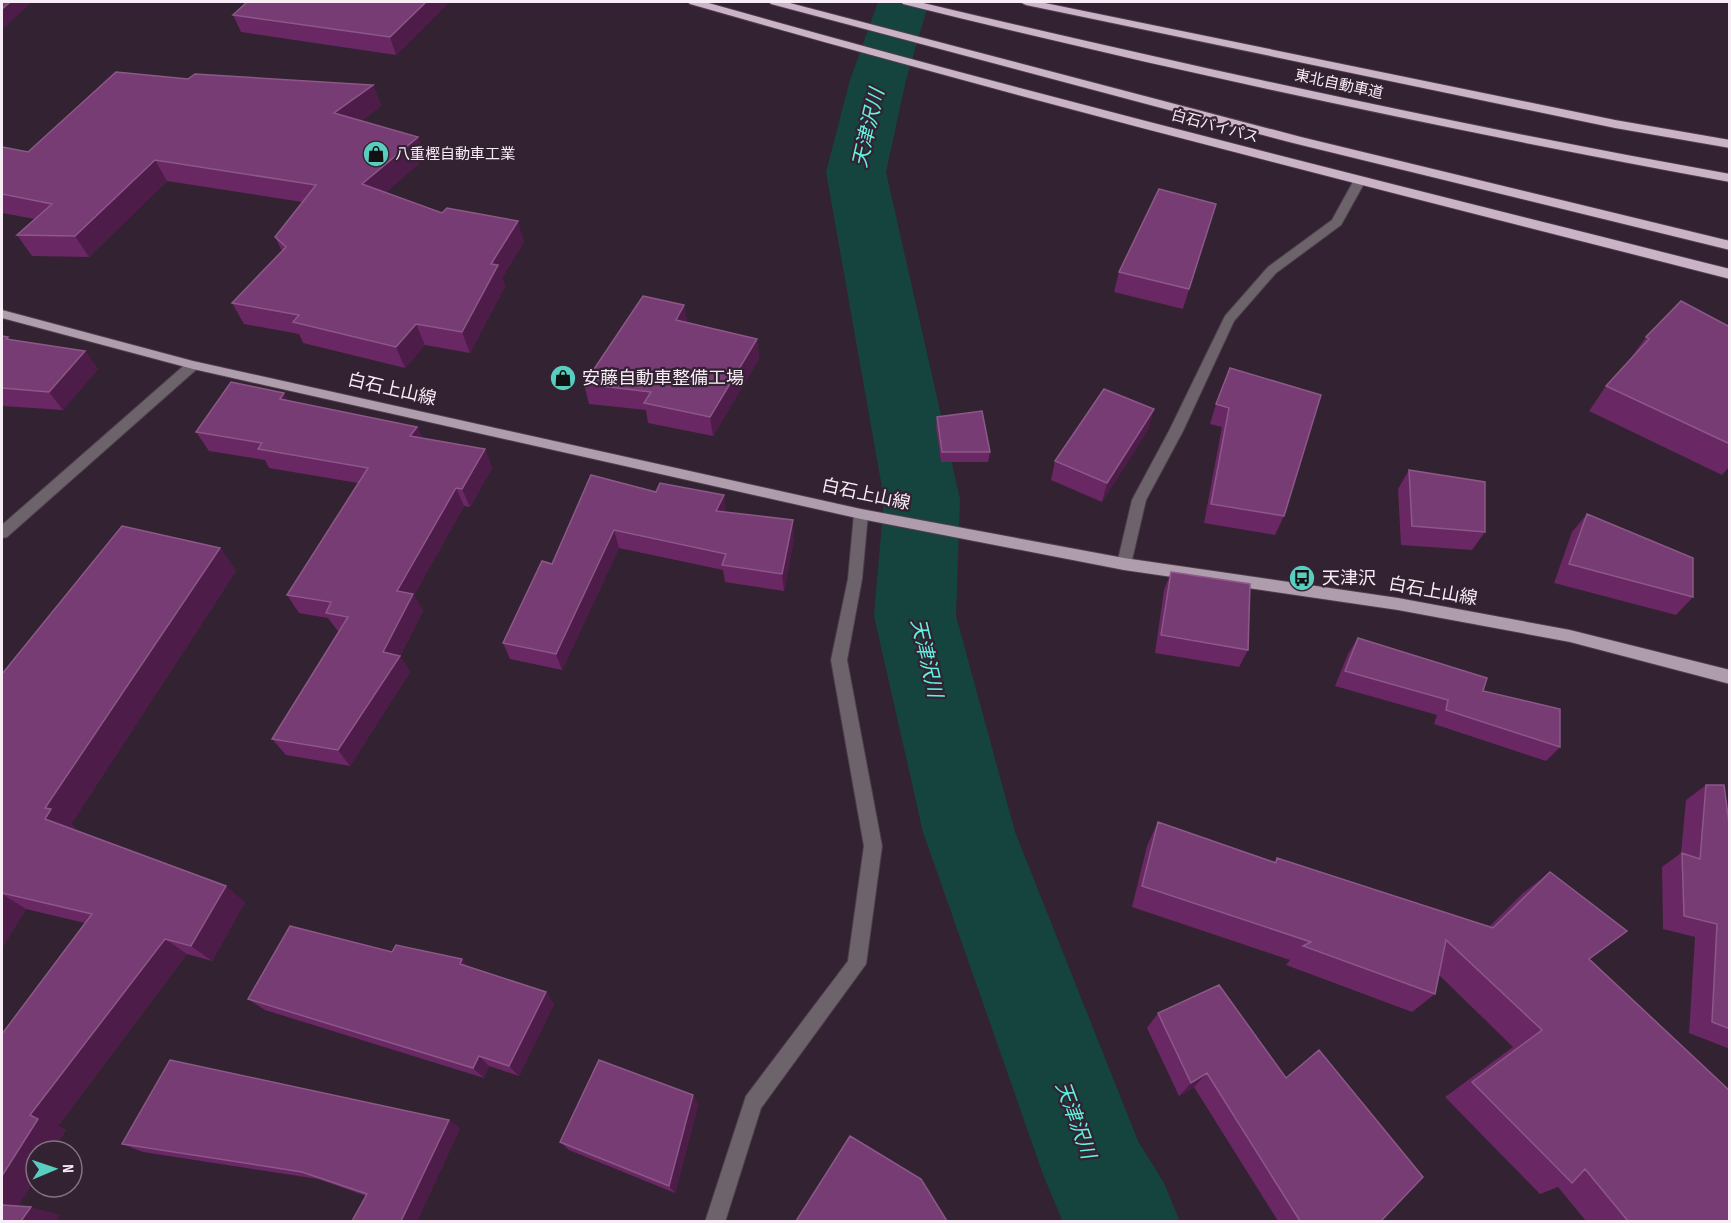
<svg xmlns="http://www.w3.org/2000/svg" width="1731" height="1223" font-family="'Sofia Sans Condensed','Noto Sans JP',sans-serif">
	<style>
		.lines { fill: none; stroke-linecap: round; stroke-linejoin: round }
		.river { fill: #15443e; fill-rule: evenodd }
		.minor-casing { stroke: #4f3e4d; stroke-width: 2 }
		.major-casing { stroke: #4f3e4d; stroke-width: 2 }
		.highway-casing { stroke: #4f3e4d; stroke-width: 2 }
		.minor { fill: #6c636b; fill-rule: evenodd }
		.major { fill: #af9cac; fill-rule: evenodd }
		.highway { fill: #cab3c6; fill-rule: evenodd }
		.wall { fill: #692764 }
		.shaded-wall { fill: #4d1c49 }
		.building { fill: #783c74; stroke: #8c5888; stroke-width: 1.5 }
		.labels { text-anchor: middle; stroke-width: 4.5; stroke-linejoin: round; paint-order: stroke }
		.far-street-label { font-size: 15px; fill: #f8ecf6; stroke: #332231 }
		.far-poi-label { font-size: 15px; fill: #f8ecf6; stroke: #332231; text-anchor: start }
		.poi-label { font-size: 18px; fill: #f8ecf6; stroke: #332231; text-anchor: start }
		.street-label { font-size: 18px; fill: #f8ecf6; stroke: #332231 }
		.water-label { font-size: 20px; font-style: italic; fill: #61f2e1; stroke: #332231 }
	</style>
	<rect width="100%" height="100%" fill="#332231"/>
	<g class="lines">
		<path class="river" d="M 878,2 L 929,2 L 906,80 L 886,172 L 960,499 L 956,616 L 1015,832 L 1138,1141 L 1164,1183 L 1180,1222 L 1063,1222 L 1044,1177 L 923,832 L 874,616 L 884,499 L 826,172 L 850,80 Z"/>
		<g class="minor-casing">
			<path id="minor" d="M 1360,177 L 1366,180 L 1341,225 L 1276,273 L 1234,321 L 1183,431 L 1146,500 L 1131,564 L 1129,568 L 1119,568 L 1117,564 L 1132,500 L 1169,431 L 1225,316 L 1268,267 L 1332,220 L 1354,180 Z
				M 193,361 L 199,365 L 198,368 L 7,537 L 2,538 L 2,525 L 188,362 Z
				M 861,509 L 868,514 L 862,579 L 847,660 L 882,846 L 866,964 L 761,1108 L 725,1222 L 705,1222 L 746,1096 L 848,961 L 864,846 L 831,660 L 848,579 L 854,514 Z"/>
		</g>
		<g class="major-casing">
			<path id="major" d="M 2,310 L 193,361 L 861,509 L 1124,558 L 1398,598 L 1570,630 L 1730,670 L 1730,684 L 1570,642 L 1398,610 L 1124,570 L 861,519 L 193,369 L 2,318 Z"/>
		</g>
		<g class="highway-casing">
			<path id="highway" d="M 688,2 L 705,2 C 1044,98 1387,183 1730,269 L 1730,279 C 1382,190 1034,103 690,4 Z
				M 769,2 L 786,2 L 1301,137 L 1730,241 L 1730,250 L 1293,143 L 771,4 Z
				M 901,2 L 919,2 C 1188,66 1458,125 1730,174 L 1730,182 C 1452,131 1177,72 903,4 Z
				M 1020,2 L 1040,2 L 1615,120 L 1730,140 L 1730,148 L 1615,128 L 1026,5 Z"/>
		</g>
		<use href="#minor" class="minor"/>
		<use href="#major" class="major"/>
		<use href="#highway" class="highway"/>
	</g>
	<path class="wall" d="M 247,2 L 446,2 L 447,4 L 396,55 L 241,32 L 233,15 Z
		M 188,79 L 373,85 L 381,106 L 361,121 L 418,137 L 425,158 L 385,193 L 524,242 L 502,278 L 505,286 L 470,353 L 425,345 L 405,368 L 303,343 L 299,334 L 244,324 L 232,303 L 282,251 L 275,237 L 302,202 L 167,181 L 89,257 L 32,256 L 17,235 L 35,219 L 2,213 L 2,147 L 28,152 Z
		M 1210,224 L 1183,309 L 1114,292 L 1119,272 Z
		M 684,305 L 687,322 L 757,339 L 759,359 L 713,436 L 648,423 L 646,410 L 589,404 L 584,384 Z
		M 1730,327 L 1730,466 L 1722,475 L 1589,411 L 1606,386 L 1628,362 L 1646,337 Z
		M 2,336 L 8,337 L 10,340 L 85,351 L 98,369 L 63,410 L 2,406 Z
		M 1321,395 L 1284,516 L 1275,535 L 1204,523 L 1222,427 L 1210,424 L 1216,404 Z
		M 288,401 L 417,427 L 422,438 L 485,449 L 492,468 L 470,507 L 464,506 L 414,595 L 423,611 L 400,656 L 410,672 L 350,766 L 286,755 L 272,739 L 339,631 L 337,630 L 328,618 L 299,613 L 287,595 L 358,483 L 269,468 L 265,460 L 209,451 L 196,432 Z
		M 937,417 L 990,452 L 988,462 L 941,462 L 936,427 Z
		M 1149,428 L 1102,502 L 1051,480 L 1055,461 Z
		M 1409,470 L 1485,532 L 1472,550 L 1401,545 L 1398,489 Z
		M 591,475 L 726,512 L 794,538 L 784,591 L 725,582 L 723,570 L 619,548 L 562,670 L 510,659 L 503,643 L 552,564 Z
		M 1587,514 L 1693,597 L 1676,615 L 1554,583 L 1572,532 Z
		M 220,548 L 236,571 L 71,824 L 75,827 L 74,830 L 245,902 L 212,961 L 187,954 L 58,1126 L 66,1130 L 18,1206 L 60,1215 L 2,1221 L 85,923 L 26,909 L 2,948 L 2,674 Z
		M 1171,572 L 1248,650 L 1239,667 L 1155,653 L 1164,590 Z
		M 1358,638 L 1483,691 L 1560,747 L 1546,761 L 1434,724 L 1437,715 L 1335,686 L 1348,654 Z
		M 1706,785 L 1730,831 L 1730,1049 L 1689,1033 L 1695,937 L 1663,929 L 1662,867 L 1681,853 L 1686,800 Z
		M 1158,822 L 1274,862 L 1277,858 L 1490,926 L 1523,893 L 1550,872 L 1589,959 L 1730,1221 L 1586,1221 L 1558,1187 L 1540,1194 L 1445,1097 L 1513,1047 L 1439,975 L 1435,994 L 1412,1012 L 1286,965 L 1290,960 L 1132,907 L 1147,846 Z
		M 392,952 L 470,968 L 554,1004 L 519,1076 L 489,1066 L 484,1078 L 265,1010 L 248,999 Z
		M 1158,1013 L 1286,1078 L 1381,1221 L 1278,1221 L 1194,1087 L 1179,1096 L 1147,1028 Z
		M 693,1095 L 698,1105 L 675,1193 L 569,1150 L 560,1142 Z
		M 449,1120 L 460,1128 L 417,1221 L 352,1221 L 366,1196 L 318,1179 L 143,1152 L 122,1144 Z"/>
	<path class="shaded-wall" d="M 10,2 L 30,2 L 31,3 L 2,30 L 2,9 Z
		M 426,2 L 446,2 L 447,4 L 396,55 L 390,37 Z
		M 373,85 L 381,106 L 343,134 L 334,113 Z
		M 418,137 L 425,158 L 371,205 L 362,184 Z
		M 155,160 L 167,181 L 89,257 L 75,236 Z
		M 1216,204 L 1210,224 L 1183,309 L 1189,289 Z
		M 518,221 L 524,242 L 502,278 L 505,286 L 470,353 L 462,332 L 491,264 Z
		M 684,305 L 688,325 L 676,320 Z
		M 416,324 L 425,345 L 405,368 L 396,347 Z
		M 757,339 L 759,359 L 713,436 L 710,417 Z
		M 85,351 L 98,369 L 63,410 L 49,392 Z
		M 284,393 L 295,413 L 280,399 Z
		M 1154,409 L 1149,428 L 1102,502 L 1107,483 Z
		M 417,427 L 425,446 L 410,436 Z
		M 485,449 L 492,468 L 470,507 L 462,489 Z
		M 456,488 L 464,506 L 414,595 L 423,611 L 400,656 L 410,672 L 350,766 L 338,750 L 383,652 L 397,591 Z
		M 724,495 L 726,512 L 716,511 Z
		M 793,520 L 794,538 L 784,591 L 782,574 Z
		M 614,530 L 619,548 L 562,670 L 556,654 Z
		M 220,548 L 236,571 L 71,824 L 75,827 L 69,837 L 45,819 L 45,808 Z
		M 226,886 L 245,902 L 212,961 L 191,946 Z
		M 2,894 L 26,909 L 2,948 Z
		M 165,939 L 187,954 L 58,1126 L 66,1130 L 53,1151 L 36,1151 L 36,1178 L 15,1211 L 2,1208 L 2,1176 L 30,1115 Z
		M 462,959 L 473,971 L 460,964 Z
		M 546,992 L 554,1004 L 519,1076 L 509,1066 Z
		M 479,1056 L 489,1066 L 484,1078 L 473,1068 Z
		M 1207,1073 L 1194,1087 L 1179,1096 L 1191,1083 Z
		M 693,1095 L 698,1105 L 675,1193 L 669,1186 Z
		M 449,1120 L 460,1128 L 417,1221 L 401,1221 Z
		M 31,1207 L 60,1215 L 56,1221 L 21,1221 Z"/>
	<path class="building" d="M 2,2 L 10,2 L 2,9 Z
		M 247,2 L 426,2 L 390,37 L 233,15 Z
		M 116,72 L 188,79 L 195,74 L 373,85 L 334,113 L 418,137 L 362,184 L 442,213 L 447,208 L 518,221 L 491,264 L 498,265 L 462,332 L 416,324 L 396,347 L 293,322 L 299,315 L 232,303 L 286,247 L 275,237 L 316,185 L 155,160 L 75,236 L 17,235 L 52,204 L 2,194 L 2,147 L 28,152 Z
		M 1159,189 L 1216,204 L 1189,289 L 1119,272 Z
		M 643,296 L 684,305 L 676,320 L 757,339 L 710,417 L 644,403 L 651,392 L 584,384 Z
		M 1681,301 L 1730,327 L 1730,444 L 1606,386 L 1649,339 L 1646,337 Z
		M 2,336 L 8,337 L 6,339 L 85,351 L 49,392 L 2,388 Z
		M 1230,368 L 1321,395 L 1284,516 L 1211,504 L 1229,408 L 1216,404 Z
		M 231,382 L 284,393 L 280,399 L 417,427 L 410,436 L 485,449 L 462,489 L 456,488 L 397,591 L 413,594 L 383,652 L 400,656 L 338,750 L 272,739 L 348,617 L 326,613 L 331,602 L 287,595 L 368,468 L 258,449 L 262,443 L 196,432 Z
		M 1104,389 L 1154,409 L 1107,483 L 1055,461 Z
		M 982,411 L 990,452 L 942,452 L 937,417 Z
		M 1409,470 L 1485,482 L 1485,532 L 1412,526 Z
		M 591,475 L 656,492 L 660,483 L 724,495 L 716,511 L 793,520 L 782,574 L 722,565 L 726,554 L 614,530 L 556,654 L 503,643 L 542,561 L 552,564 Z
		M 1587,514 L 1693,558 L 1693,597 L 1569,564 Z
		M 122,526 L 220,548 L 45,808 L 51,809 L 45,819 L 226,886 L 191,946 L 165,939 L 30,1115 L 38,1119 L 2,1176 L 2,1034 L 92,914 L 2,893 L 2,674 Z
		M 1171,572 L 1250,584 L 1248,650 L 1161,635 Z
		M 1358,638 L 1487,678 L 1483,691 L 1560,709 L 1560,747 L 1446,710 L 1448,700 L 1345,671 Z
		M 1706,785 L 1724,785 L 1730,831 L 1730,1029 L 1712,1022 L 1717,924 L 1684,916 L 1682,853 L 1700,859 Z
		M 1158,822 L 1276,863 L 1277,858 L 1493,928 L 1550,872 L 1627,931 L 1589,959 L 1730,1091 L 1730,1221 L 1628,1221 L 1585,1169 L 1572,1183 L 1472,1082 L 1542,1030 L 1446,940 L 1435,994 L 1303,946 L 1311,942 L 1142,886 Z
		M 290,926 L 392,952 L 396,945 L 462,959 L 460,964 L 546,992 L 509,1066 L 479,1056 L 473,1068 L 248,999 Z
		M 1219,985 L 1286,1078 L 1319,1050 L 1423,1177 L 1381,1221 L 1300,1221 L 1207,1073 L 1191,1083 L 1158,1013 Z
		M 170,1060 L 449,1120 L 401,1221 L 352,1221 L 367,1194 L 302,1172 L 122,1144 Z
		M 599,1060 L 693,1095 L 669,1186 L 560,1142 Z
		M 850,1136 L 921,1179 L 947,1221 L 796,1221 Z
		M 2,1205 L 31,1207 L 21,1221 L 2,1221 Z"/>
	<defs>
		<g id="shop-disc" transform="scale(1.35)"><circle r="9.5" fill="#58cec0" stroke="#332231"/><path d="M-5-2.5h2.3a2.7 3.5 0 0 1 5.4 0H5L5.5 6h-11ZM-1.5-2.5h3a1.5 2.3 0 0 0-3 0Z" fill="#111"/></g>
		<g id="bus-disc" transform="scale(1.35)"><circle r="9.5" fill="#58cec0" stroke="#332231"/><path d="M-5-6H5V4H4V6H2V4H-2V6H-4V4H-5ZM-3.5-4V0h7V-4ZM-3.5 1.2v1.5H-2V1.2ZM2 1.2v1.5H3.5V1.2Z" fill="#111"/></g>
	</defs>
	<g fill-rule="evenodd">
		<use href="#shop-disc" x="376" y="154"/>
		<use href="#shop-disc" x="563" y="378"/>
		<use href="#bus-disc" x="1302" y="578"/>
	</g>
	<g class="labels">
		<g class="far-street-label">
			<text transform="translate(1339 84) rotate(12)" y="5">東北自動車道</text>
			<text transform="translate(1215 126) rotate(15)" y="5">白石バイパス</text>
		</g>
		<g class="far-poi-label">
			<text x="395" y="159">八重樫自動車工業</text>
		</g>
		<g class="poi-label">
			<text x="582" y="384">安藤自動車整備工場</text>
			<text x="1322" y="584">天津沢</text>
		</g>
		<g class="street-label">
			<text transform="translate(392 389) rotate(13)" y="6">白石上山線</text>
			<text transform="translate(866 494) rotate(12)" y="6">白石上山線</text>
			<text transform="translate(1433 591) rotate(10)" y="6">白石上山線</text>
		</g>
		<g class="water-label">
			<text transform="translate(868 128) rotate(-77)" y="7">天津沢川</text>
			<text transform="translate(927 658) rotate(77)" y="7">天津沢川</text>
			<text transform="translate(1076 1120) rotate(70)" y="7">天津沢川</text>
		</g>
	</g>
	<rect width="1731" height="1223" fill="none" stroke="#f8ecf6" stroke-width="6"/>
	<g transform="translate(54 1169) rotate(88)"><circle r="28" fill="#332231" stroke="#827380" stroke-width="1.5"/>
	<path d="M0-4.5L10 22L0 15L-10 22Z" fill="#58cec0"/>
	<text y="-9" font-size="16" font-weight="bold" text-anchor="middle" fill="#f8ecf6">N</text>
	</g>
</svg>
